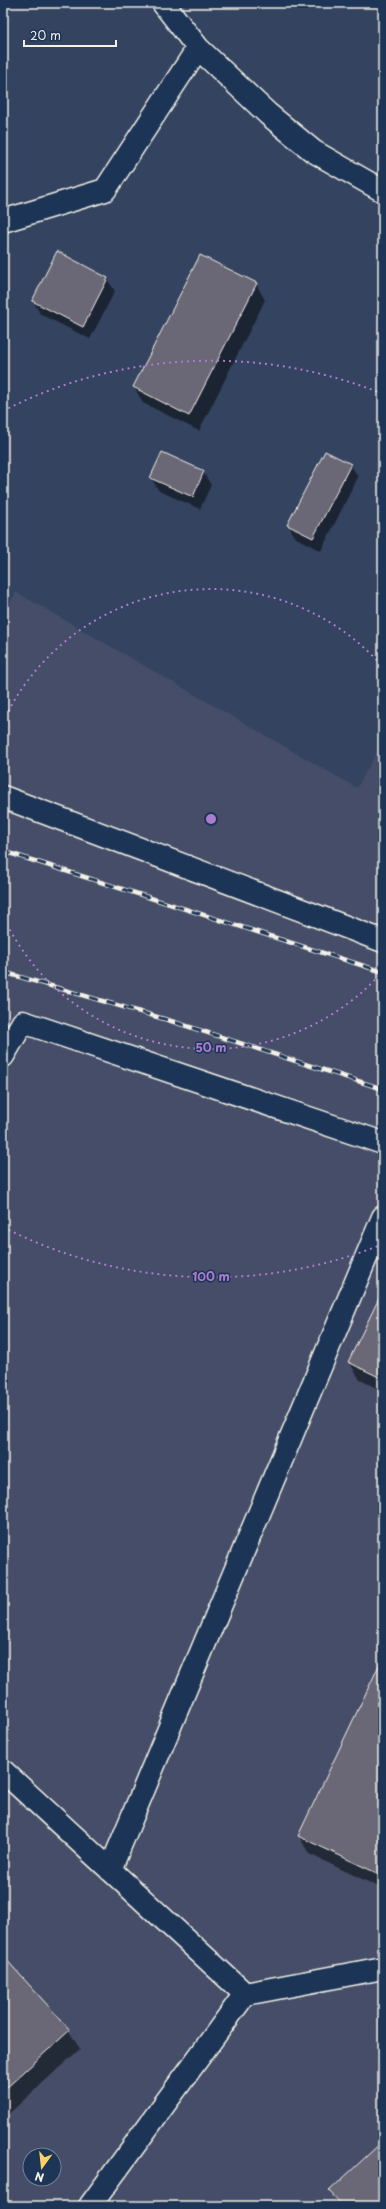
<svg xmlns="http://www.w3.org/2000/svg" width="386" height="2209" font-family="'Playpen Sans',sans-serif">
	<style>
		.built { fill: #444e67; fill-rule: evenodd }
		.shadow { fill: #0007 }
		.building { fill: #6b6776; stroke: #f4f1e8 }
		.lines { fill: none; stroke-linecap: round; stroke-linejoin: round }
		.minor-casing { stroke: #f4f1e8; stroke-width: 25 }
		.minor { stroke: #1d3557; stroke-width: 22 }
		.rail-casing { stroke: #f4f1e8; stroke-width: 4.5 }
		.rail { stroke: #1d3557; stroke-width: 3; stroke-dasharray: 9; stroke-linecap: butt }
		.ring { fill: none; stroke: #ab7bcf; stroke-width: 2; stroke-dasharray: 2 4 }
		.centre { fill: #ab7bcf; stroke: #1d3557; stroke-width: 2 }
		.ring-label { font-size: 12px; text-anchor: middle; font-weight: bold; fill: #ab7bcf; stroke: #1d3557; stroke-width: 3; stroke-linejoin: round; paint-order: stroke }
	</style>
	<rect width="100%" height="100%" fill="#344460"/>
	<filter id="ink" filterUnits="userSpaceOnUse"><feTurbulence type="fractalNoise" baseFrequency=".025" numOctaves="2"/><feDisplacementMap in="SourceGraphic" scale="8" xChannelSelector="R" yChannelSelector="G"/><feConvolveMatrix kernelMatrix="1 2 1 2 8 2 1 2 1" color-interpolation-filters="sRGB"/></filter>
	<g filter="url(#ink)">
		<path class="built" d="M 16,592 L 357,788 L 383,741 L 383,2206 L 3,2206 L 3,616 ZM 30,2155 L 54,2155 L 54,2179 L 30,2179 Z"/>
		<path class="shadow" d="M 107,279 L 115,291 L 90,339 L 40,314 L 33,301 Z
			M 256,284 L 265,300 L 199,431 L 143,403 L 134,387 Z
			M 350,464 L 358,477 L 321,551 L 296,538 L 288,525 Z
			M 203,472 L 211,485 L 200,509 L 159,491 L 151,478 Z
			M 383,1292 L 383,1391 L 360,1380 L 349,1362 Z
			M 383,1659 L 383,1889 L 309,1854 L 299,1836 Z
			M 3,1958 L 69,2031 L 80,2049 L 3,2119 Z
			M 383,2143 L 383,2206 L 339,2206 L 331,2191 Z"/>
		<path class="building" d="M 57,251 L 108,278 L 83,327 L 32,301 Z
			M 200,255 L 257,283 L 189,416 L 133,387 Z
			M 325,451 L 351,464 L 313,538 L 287,525 Z
			M 162,452 L 204,471 L 193,497 L 150,478 Z
			M 383,1290 L 383,1379 L 348,1362 Z
			M 383,1657 L 383,1876 L 298,1836 Z
			M 3,1956 L 70,2030 L 3,2091 Z
			M 383,2141 L 383,2206 L 343,2206 L 329,2191 Z"/>
		<g class="lines">
			<g class="minor-casing">
				<path id="minor" d="M 163,3 L 198,48 L 268,114 L 313,151 L 383,191
					M 3,221 L 105,190 L 198,48
					M 3,797 L 383,941
					M 3,1056 L 23,1022 L 383,1143
					M 3,1771 L 245,1994 L 90,2206
					M 110,1870 L 383,1217
					M 245,1994 L 383,1968"/>
			</g>
			<use href="#minor" class="minor"/>
			<g class="rail-casing">
				<path id="rail" d="M 3,851 L 383,972
					M 3,972 L 171,1021 L 383,1089"/>
			</g>
			<use href="#rail" class="rail"/>
		</g>
	</g>
	<g class="ring">
		<path d="M383 971A229 229 0 0 1 3 916M3 722A229 229 0 0 1 383 667"/>
		<path d="M383 1244A458 458 0 0 1 3 1227M3 411A458 458 0 0 1 383 394"/>
	</g>
	<circle cx="211" cy="819" r="6" class="centre"/>
	<g class="ring-label">
		<text x="211" y="1052">50 m</text>
		<text x="211" y="1281">100 m</text>
	</g>
	<rect width="386" height="2209" fill="none" stroke="#1d3557" stroke-width="16"/>
	<rect x="8" y="8" width="370" height="2193" fill="none" stroke="#f4f1e8" stroke-width="1.5" filter="url(#ink)"/>
	<g transform="translate(42 2167) rotate(195)"><circle r="19" fill="#1d3557" stroke="#738091"/>
	<path d="M0-3L7 15L0 10L-7 15Z" fill="#ffd166"/>
	<text y="-6" font-size="11" font-weight="bold" text-anchor="middle" fill="#f4f1e8">N</text>
	</g>
	<path d="M24 40v6h92v-6" fill="none" stroke="#f4f1e8" stroke-width="2"/>
	<text x="30" y="40" font-size="12" fill="#f4f1e8" stroke="#1d3557" stroke-width="3" paint-order="stroke">20 m</text>
</svg>
